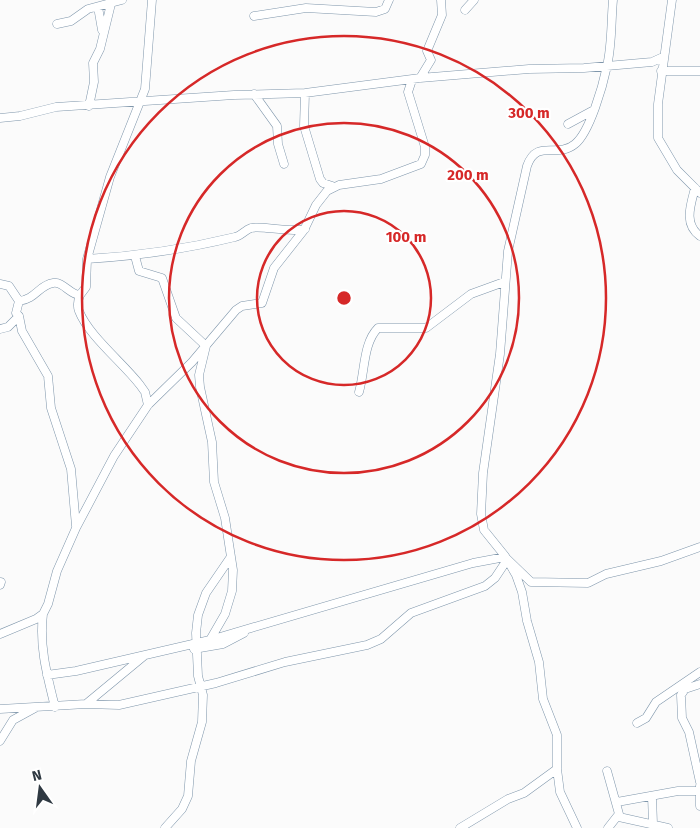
<svg xmlns="http://www.w3.org/2000/svg" width="700" height="828" font-family="'Fira Sans',sans-serif">
	<style>
		.lines { fill: none; stroke-linecap: round; stroke-linejoin: round }
		.minor-casing { stroke: #7f96ab; stroke-width: 9 }
		.minor { stroke: #fff; stroke-width: 8 }
		.ring { fill: none; stroke: #d62828; stroke-width: 2.5 }
		.centre { fill: #d62828; stroke: #fff; stroke-width: 2.5 }
		.ring-label { font-size: 15px; text-anchor: middle; font-weight: bold; fill: #d62828; stroke: #fff; stroke-width: 4.5; stroke-linejoin: round; paint-order: stroke }
	</style>
	<rect width="100%" height="100%" fill="#fbfbfb"/>
	<g class="lines">
		<g class="minor-casing">
			<path id="minor" d="M 672,0 L 658,104 L 658,138 L 677,170 L 700,193
				M 98,7 L 102,30
				M 465,10 L 474,0
				M 254,16 L 306,8 L 376,12 L 385,9 L 389,0
				M 57,24 L 71,21 L 88,9 L 122,0
				M 661,71 L 700,71
				M 420,78 L 431,60 L 427,51 L 442,15 L 441,0
				M 305,93 L 304,126 L 320,179 L 323,183 L 335,187
				M 254,94 L 277,126 L 278,144 L 284,164
				M 89,106 L 94,82 L 93,63 L 100,49 L 111,4
				M 0,118 L 20,116 L 56,107 L 234,95 L 305,93 L 420,78 L 529,69 L 584,68 L 652,62 L 663,57
				M 568,124 L 592,111
				M 695,188 C 691,204 683,224 700,236
				M 135,256 L 139,271 L 162,278 L 176,318 L 206,346 L 199,375 L 200,387 L 212,442 L 214,482 L 225,518 L 233,570 L 232,591 L 225,614 L 210,640
				M 87,259 C 137,256 186,249 235,237 C 241,236 245,230 251,228 C 263,225 287,233 305,229
				M 0,284 L 9,286 L 19,301 L 16,313 L 19,316 L 22,331 L 48,376 L 51,408 L 71,469 L 76,526
				M 80,295 C 78,300 77,306 79,311 C 88,335 123,363 140,385 L 145,392 L 148,405
				M 19,301 C 36,299 39,285 53,283 C 63,281 70,295 80,295 L 86,287 L 87,259 L 110,177 L 145,89 L 152,0
				M 0,329 L 8,327 L 19,316
				M 359,392 C 365,371 363,343 378,328 L 426,328 L 471,294 L 504,282
				M 0,585 L 1,582
				M 43,614 C 39,646 47,675 55,707
				M 0,634 L 36,619 L 43,614 L 48,604 L 57,571 L 76,528 L 114,456 L 148,405 L 192,362 L 236,310 L 242,306 L 262,303 L 274,268 L 304,230 L 316,205 L 327,191 L 339,185 L 381,179 L 421,164 L 425,155 L 425,147 L 408,92 L 412,80
				M 194,649 L 223,644 L 244,633
				M 47,675 L 76,671 L 210,640 L 473,563 L 505,557 L 531,582 L 588,583 L 606,574 L 661,561 L 700,547
				M 700,684 L 685,689 L 681,695 L 682,718 L 689,732 L 700,782
				M 86,704 L 144,656
				M 0,709 L 86,704 L 119,705 L 216,683 L 285,662 L 367,645 L 381,639 L 411,613 L 485,586 L 495,578 L 507,560
				M 637,723 L 646,718 L 656,702 L 700,672
				M 0,741 L 13,720 L 35,708
				M 607,771 L 619,814 L 608,828
				M 700,786 L 700,806
				M 652,796 L 653,824
				M 617,802 L 678,791 L 699,791
				M 619,817 L 668,828
				M 165,828 L 182,809 L 188,796 L 191,761 L 202,722 L 203,695 L 198,676 L 196,633 L 198,615 L 206,593 L 230,558
				M 460,828 L 508,799 L 524,793 L 557,769
				M 577,828 L 560,792 L 557,769 L 557,735 L 543,699 L 539,662 L 527,621 L 522,592 L 516,575 L 505,556 L 484,530 L 481,514 L 483,473 L 500,354 L 508,251 L 527,166 C 537,138 557,159 575,144 C 590,132 603,85 607,66 C 612,45 611,22 613,0"/>
		</g>
		<use href="#minor" class="minor"/>
	</g>
	<g class="ring">
		<circle cx="344" cy="298" r="87"/>
		<circle cx="344" cy="298" r="175"/>
		<circle cx="344" cy="298" r="262"/>
	</g>
	<circle cx="344" cy="298" r="8" class="centre"/>
	<g class="ring-label">
		<text x="529" y="118">300 m</text>
		<text x="468" y="180">200 m</text>
		<text x="406" y="242">100 m</text>
	</g>
	<g transform="translate(40 788) rotate(346)" stroke="#ffffff" stroke-width="4" paint-order="stroke">
	<path d="M0-4L9 19L0 12L-9 19Z" fill="#2f3942"/>
	<text y="-8" font-size="14" font-weight="bold" text-anchor="middle" fill="#2f3942">N</text>
	</g>
</svg>
